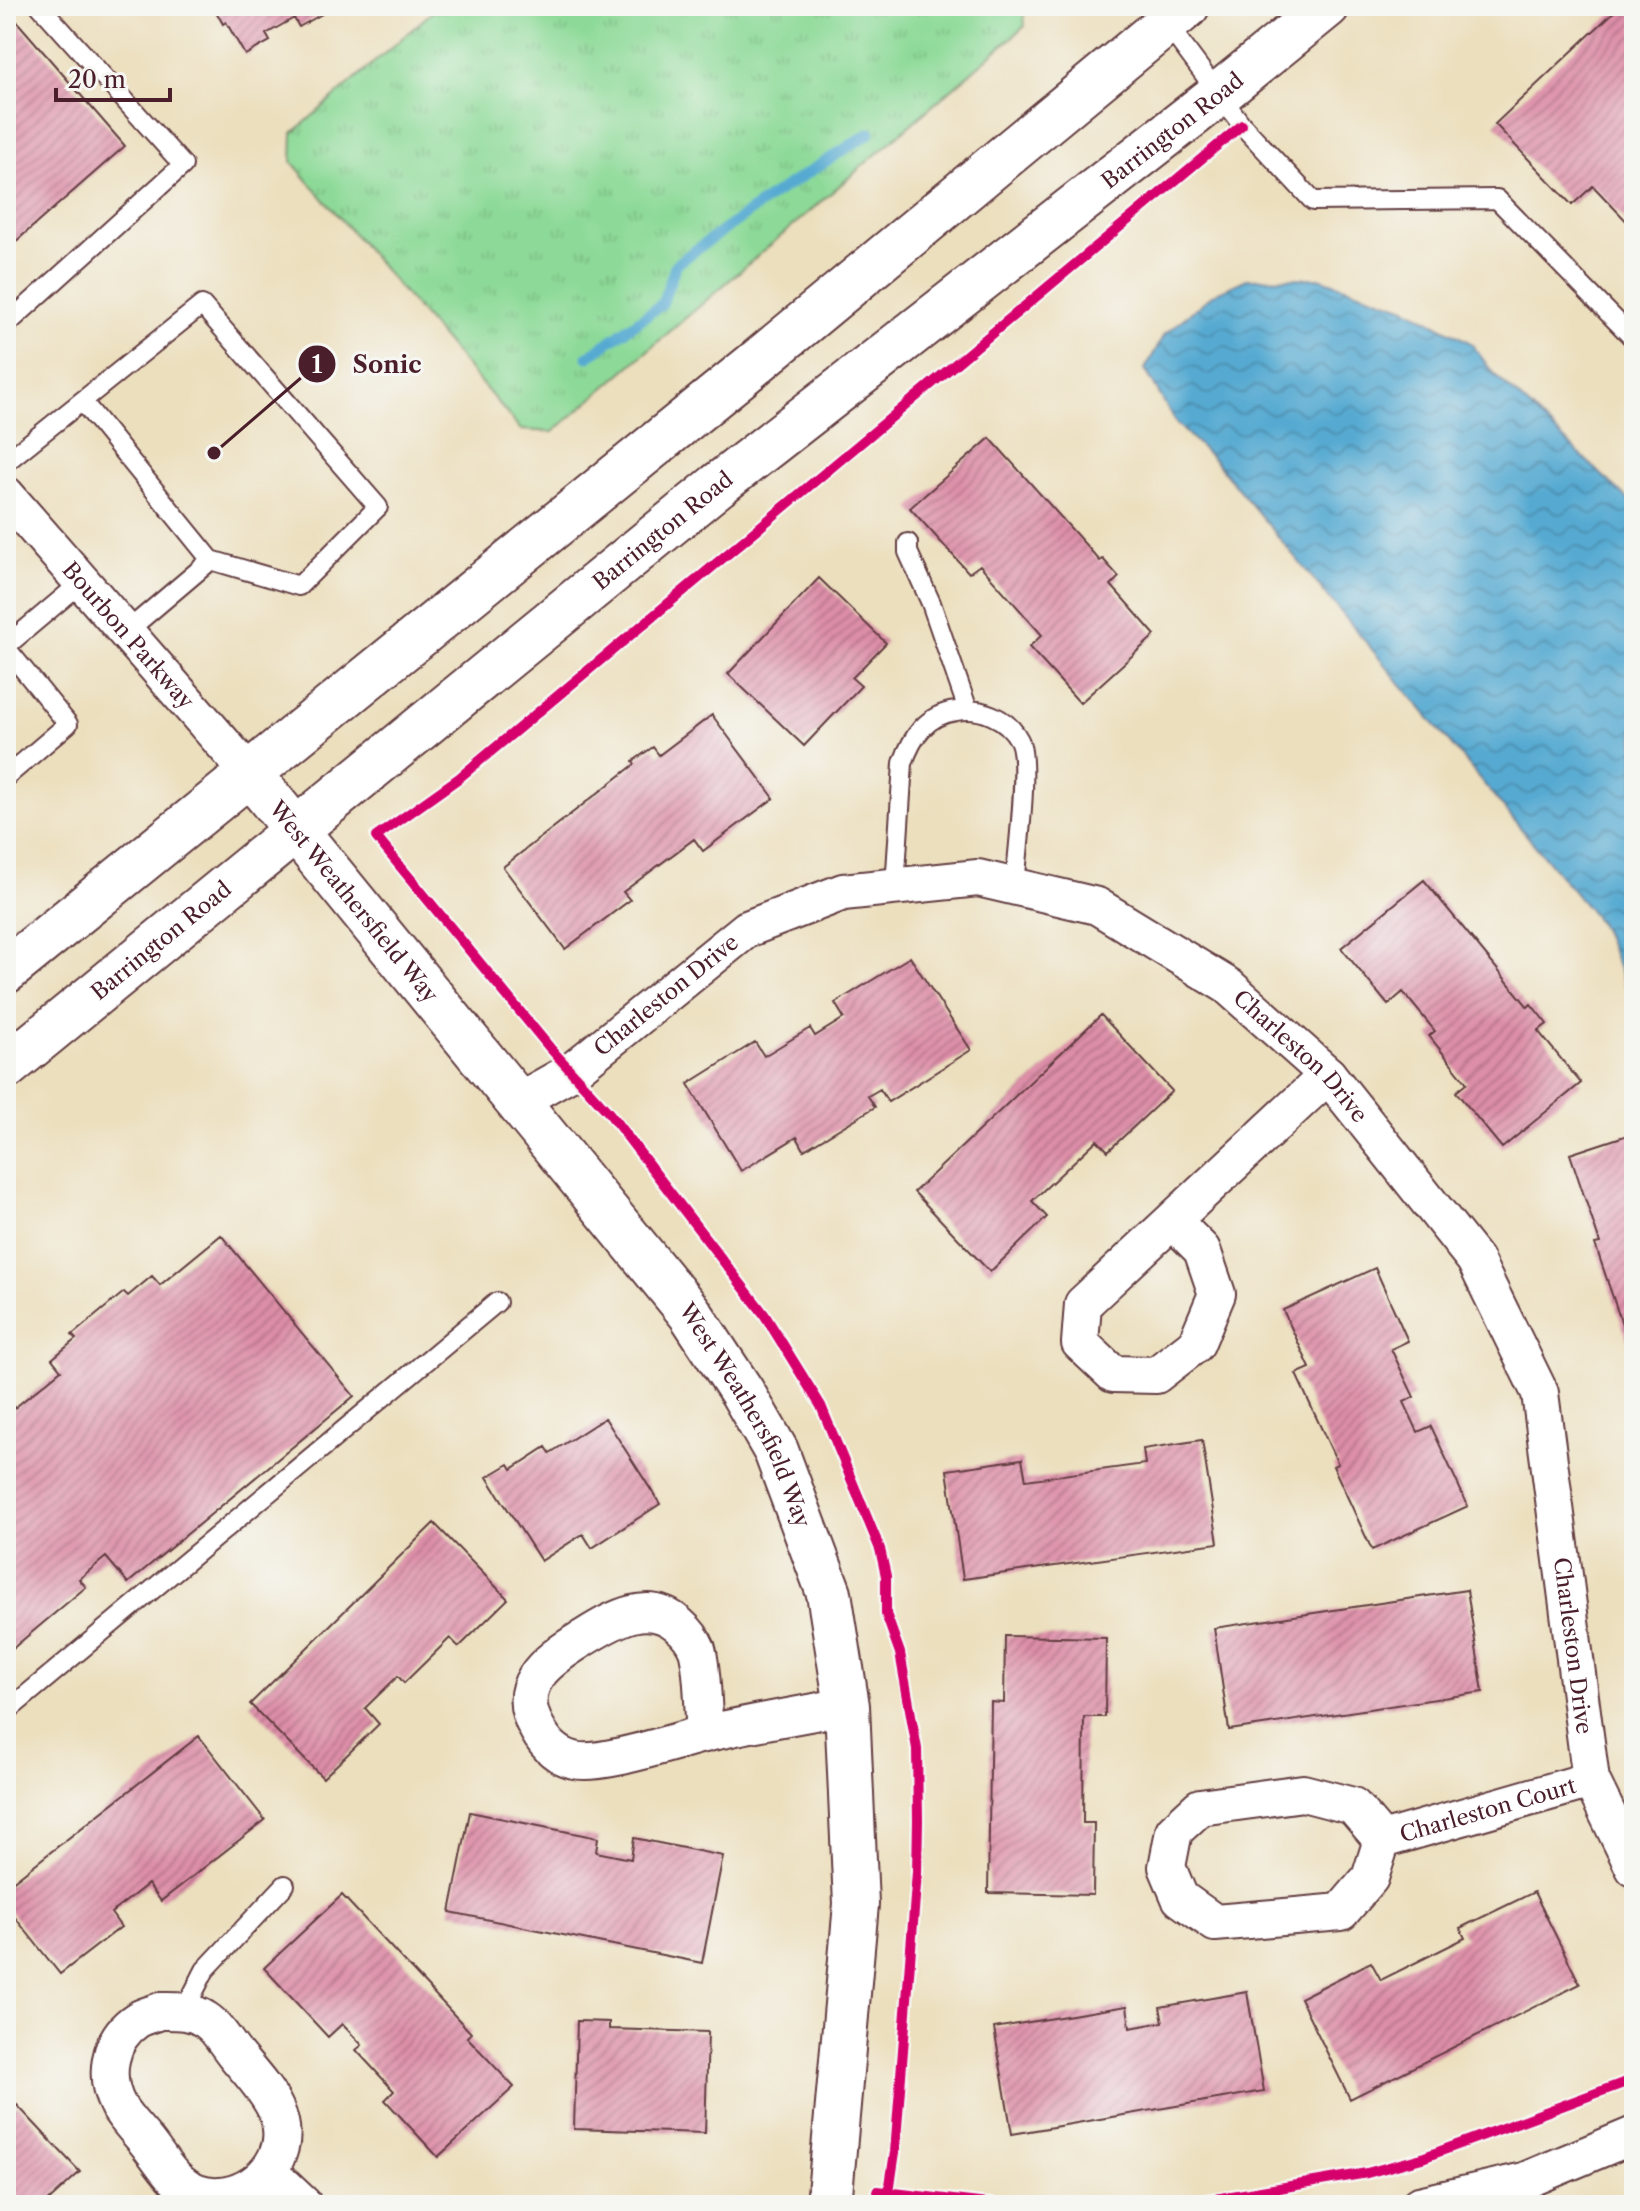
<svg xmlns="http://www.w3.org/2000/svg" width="1640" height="2211" font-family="'Libre Caslon Text',serif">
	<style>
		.grass { fill: url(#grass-tufts); stroke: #6c7c62; stroke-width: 2 }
		.water { fill: url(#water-waves); stroke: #50647e; stroke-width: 2 }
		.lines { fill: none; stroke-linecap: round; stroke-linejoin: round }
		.stream { stroke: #57aad2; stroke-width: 11 }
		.building { fill: url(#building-hatch) }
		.lane-casing { stroke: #623c41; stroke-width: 22 }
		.street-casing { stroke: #623c41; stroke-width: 40 }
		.secondary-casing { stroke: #623c41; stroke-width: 48 }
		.lane { stroke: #fff; stroke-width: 18 }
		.street { stroke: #fff; stroke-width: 36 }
		.secondary { stroke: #fff; stroke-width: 44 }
		.cycleway-casing { stroke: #f6f6f2; stroke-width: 15 }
		.cycleway { stroke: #d6006c; stroke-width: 10 }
		.labels { text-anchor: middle; stroke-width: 6; stroke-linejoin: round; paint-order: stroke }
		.street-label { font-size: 22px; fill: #4a1f2b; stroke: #f6f6f2 }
		.leader { fill: none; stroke: #4a1f2b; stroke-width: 3 }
		.callout-dot { fill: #4a1f2b; stroke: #f6f6f2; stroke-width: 3 }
		.mark-label { font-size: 24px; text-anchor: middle; font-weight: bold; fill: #fff }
		.callout-label { font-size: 24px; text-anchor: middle; font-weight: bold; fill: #4a1f2b; stroke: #f6f6f2; stroke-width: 6; stroke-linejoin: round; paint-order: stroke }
	</style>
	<defs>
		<pattern id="grass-tufts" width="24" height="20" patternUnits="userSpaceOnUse" patternTransform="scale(2)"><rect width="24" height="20" fill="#8dda98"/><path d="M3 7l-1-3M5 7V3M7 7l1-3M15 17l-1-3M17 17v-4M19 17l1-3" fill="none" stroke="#7bbb83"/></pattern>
		<pattern id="water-waves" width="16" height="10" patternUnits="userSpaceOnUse" patternTransform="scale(2)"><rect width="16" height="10" fill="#57aad2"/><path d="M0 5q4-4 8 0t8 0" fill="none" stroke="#4a8aab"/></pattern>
		<pattern id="building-hatch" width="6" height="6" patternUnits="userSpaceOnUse" patternTransform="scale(2)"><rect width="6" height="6" fill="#dd8ea8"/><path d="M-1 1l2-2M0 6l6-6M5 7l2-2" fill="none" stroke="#b57389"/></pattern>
	</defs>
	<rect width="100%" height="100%" fill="#f6f6f2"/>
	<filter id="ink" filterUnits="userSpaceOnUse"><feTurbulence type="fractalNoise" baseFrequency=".0125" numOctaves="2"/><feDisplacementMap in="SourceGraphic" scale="16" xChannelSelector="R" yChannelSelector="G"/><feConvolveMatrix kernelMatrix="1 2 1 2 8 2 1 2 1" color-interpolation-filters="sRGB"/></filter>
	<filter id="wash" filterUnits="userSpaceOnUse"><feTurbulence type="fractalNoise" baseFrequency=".006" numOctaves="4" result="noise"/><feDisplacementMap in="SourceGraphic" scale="32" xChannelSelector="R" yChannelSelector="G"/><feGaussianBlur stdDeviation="1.8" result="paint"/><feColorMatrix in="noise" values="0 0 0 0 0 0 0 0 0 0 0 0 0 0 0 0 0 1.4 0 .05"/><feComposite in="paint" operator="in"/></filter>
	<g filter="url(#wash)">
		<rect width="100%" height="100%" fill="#ecdfbe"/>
		<path class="grass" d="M 439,6 L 1023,6 L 1025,26 L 553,432 L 521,430 L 292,162 L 293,133 Z"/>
		<path class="water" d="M 1319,278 L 1406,308 L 1471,343 L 1493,373 L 1634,505 L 1634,1007 C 1621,978 1613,948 1598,921 L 1216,462 L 1176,423 L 1145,369 L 1165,334 L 1212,295 L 1247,279 Z"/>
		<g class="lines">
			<path class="stream" d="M 588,357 L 662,304 L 676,264 L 773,195 L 870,133"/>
		</g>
		<g id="blocks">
			<path class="building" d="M 213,6 L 336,6 L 299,27 L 294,18 L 266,34 L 270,41 L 245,55 L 226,22 L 223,24 Z
				M 1620,6 L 1634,6 L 1634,229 L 1593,186 L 1572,205 L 1495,124 Z
				M 6,9 L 125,146 L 6,250 Z
				M 990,438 L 1100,561 L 1103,559 L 1119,577 L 1111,585 L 1155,635 L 1080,703 L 1029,647 L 1042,635 L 980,565 L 969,573 L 910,508 Z
				M 819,578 L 886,643 L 852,678 L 861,686 L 804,746 L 728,674 Z
				M 712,715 L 774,798 L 703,851 L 694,839 L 623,892 L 630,900 L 565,949 L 503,867 L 635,764 L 633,761 L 653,747 L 659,755 Z
				M 1424,880 L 1528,1007 L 1531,1004 L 1547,1024 L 1538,1031 L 1581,1083 L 1502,1148 L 1456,1092 L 1467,1083 L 1429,1036 L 1435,1031 L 1403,992 L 1388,1005 L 1341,948 Z
				M 910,957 L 971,1050 L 888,1102 L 880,1089 L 868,1096 L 875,1107 L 804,1150 L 797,1137 L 741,1171 L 688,1084 L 755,1042 L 764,1056 L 810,1028 L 815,1036 L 844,1018 L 835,1003 Z
				M 1101,1015 L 1172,1091 L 1108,1151 L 1097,1140 L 1032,1201 L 1047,1217 L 990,1272 L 914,1192 Z
				M 1634,1133 L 1634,1357 L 1633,1357 L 1595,1244 L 1600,1243 L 1570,1154 Z
				M 221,1235 L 354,1396 L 128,1583 L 106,1557 L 79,1579 L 86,1587 L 6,1654 L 6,1415 L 61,1370 L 52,1359 L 76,1339 L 72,1335 L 124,1292 L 128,1296 L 152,1276 L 160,1285 Z
				M 1375,1268 L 1408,1341 L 1391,1349 L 1414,1397 L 1404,1402 L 1418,1432 L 1431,1426 L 1468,1506 L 1372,1550 L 1333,1466 L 1338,1464 L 1296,1374 L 1310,1368 L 1283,1310 Z
				M 605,1418 L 660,1504 L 592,1548 L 583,1534 L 541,1561 L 487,1477 L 509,1464 L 512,1469 L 546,1447 L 550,1453 Z
				M 1202,1440 L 1218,1543 L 963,1579 L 947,1470 L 1022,1459 L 1026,1480 L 1145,1464 L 1143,1449 Z
				M 434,1523 L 508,1599 L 459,1647 L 450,1638 L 404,1683 L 398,1676 L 365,1708 L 379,1724 L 323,1778 L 250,1704 Z
				M 1467,1590 L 1483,1692 L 1229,1730 L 1214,1628 Z
				M 1005,1636 L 1106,1638 L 1105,1717 L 1084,1717 L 1083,1823 L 1094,1823 L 1093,1895 L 988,1893 L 991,1702 L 1004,1703 Z
				M 199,1736 L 265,1820 L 161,1901 L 148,1884 L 111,1913 L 121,1927 L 60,1974 L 6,1906 L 6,1887 Z
				M 470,1812 L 598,1838 L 596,1852 L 631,1859 L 634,1838 L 723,1856 L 702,1963 L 450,1912 Z
				M 1534,1892 L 1580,1984 L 1350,2099 L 1300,1998 L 1371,1962 L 1381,1980 L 1465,1938 L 1460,1928 Z
				M 342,1895 L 471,2033 L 467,2037 L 514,2087 L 438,2157 L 385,2100 L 394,2091 L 356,2050 L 362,2045 L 342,2024 L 328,2037 L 264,1968 Z
				M 1247,1992 L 1264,2091 L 1012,2134 L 994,2028 L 1127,2006 L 1130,2028 L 1163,2022 L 1160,2007 Z
				M 577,2021 L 609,2022 L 609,2029 L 708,2032 L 705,2133 L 574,2129 Z
				M 17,2105 L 80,2172 L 44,2205 L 6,2205 L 6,2115 Z"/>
		</g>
	</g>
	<g filter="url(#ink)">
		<use href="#blocks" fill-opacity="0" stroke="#623c41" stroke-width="2"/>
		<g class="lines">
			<g class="lane-casing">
				<path id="lane" d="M 1166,23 L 1242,125 L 1313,201 L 1497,199 L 1634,339
					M 6,325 L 183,165 L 40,6
					M 6,462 L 202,305 L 378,507 L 299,586 L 211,560 L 82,401
					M 908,543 L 908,552 L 931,603 L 968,710
					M 126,632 L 211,560
					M 6,646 L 82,582
					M 6,648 L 68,724 L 6,777
					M 895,887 L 903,763 C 912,737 926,715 956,711 C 980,707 1007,717 1019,740 C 1030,761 1017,857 1015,886
					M 6,1712 L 497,1302
					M 184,2011 L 205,1970 L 285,1885"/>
			</g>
			<g class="street-casing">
				<g id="street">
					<path id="s1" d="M 6,495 L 249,773"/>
					<path id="s2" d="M 517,1102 L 572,1071 L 747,929 L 843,892 L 978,878 L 1097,906 L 1228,986 L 1328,1075 L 1475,1260 L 1540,1393 L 1591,1780 L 1634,1868"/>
					<path d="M 1174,1222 L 1202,1250 L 1217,1294 L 1196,1344 L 1156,1375 L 1113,1374 L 1080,1343 L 1083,1304 L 1328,1075"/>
					<path d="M 705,1734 C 703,1711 703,1669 697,1649 C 693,1639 687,1632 679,1625 C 647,1596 610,1622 580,1640 C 545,1662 512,1686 538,1730 C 546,1745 557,1756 574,1760 C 600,1767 674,1741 704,1734 C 751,1723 799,1715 847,1706"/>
					<path d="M 1303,1793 L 1353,1806 L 1382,1840 L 1370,1878 L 1341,1912 L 1215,1923 L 1180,1898 L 1167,1867 L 1174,1831 L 1200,1807 Z"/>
					<path id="s3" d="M 1382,1840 L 1591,1780"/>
					<path d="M 160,2011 C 176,2011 192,2010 206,2020 C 217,2027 226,2043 234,2053 C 258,2083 296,2117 276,2158 C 259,2193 211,2210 179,2182 C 166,2171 156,2153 145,2140 C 136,2129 125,2118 118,2106 C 103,2078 108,2039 137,2020 C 143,2016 153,2014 160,2011 Z"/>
					<path d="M 269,2172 L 304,2205"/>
					<path d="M 1419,2205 L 1524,2181 L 1634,2135"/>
				</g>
			</g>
			<g class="secondary-casing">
				<g id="secondary">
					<path id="s4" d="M 249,773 L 690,1313 L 742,1392 L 776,1451 L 829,1593 L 847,1706 L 856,1904 L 829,2205"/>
					<path d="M 6,971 L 752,366 L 1187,6"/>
					<path id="s5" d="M 6,1067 L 718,485 L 1219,94 L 1327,6"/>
				</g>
			</g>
			<use href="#lane" class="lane"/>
			<use href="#street" class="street"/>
			<use href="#secondary" class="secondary"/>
			<g class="cycleway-casing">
				<path id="cycleway" d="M 877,2191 L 996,2205
					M 887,2205 L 895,2152 L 917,1872 L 918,1820 L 917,1749 L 900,1653 L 886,1614 L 886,1576 L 880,1549 L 821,1406 L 764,1314 L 609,1113 L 550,1048 L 376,837 L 459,778 L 1242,125
					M 1142,2205 L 1191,2203 L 1367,2173 L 1422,2158 L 1634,2079"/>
			</g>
			<use href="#cycleway" class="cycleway"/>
		</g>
	</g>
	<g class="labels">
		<g class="street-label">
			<text dy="8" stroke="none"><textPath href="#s5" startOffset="1496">Barrington Road</textPath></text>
			<text dy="8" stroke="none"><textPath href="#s5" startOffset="848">Barrington Road</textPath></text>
			<text dy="8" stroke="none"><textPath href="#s1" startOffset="186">Bourbon Parkway</textPath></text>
			<text dy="8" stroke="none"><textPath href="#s4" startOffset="166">West Weathersfield Way</textPath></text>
			<text dy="8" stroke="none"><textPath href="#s5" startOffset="200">Barrington Road</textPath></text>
			<text dy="8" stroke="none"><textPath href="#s2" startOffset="184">Charleston Drive</textPath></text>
			<text dy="8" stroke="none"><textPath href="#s2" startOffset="904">Charleston Drive</textPath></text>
			<text dy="8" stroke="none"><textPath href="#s4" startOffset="814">West Weathersfield Way</textPath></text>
			<text dy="8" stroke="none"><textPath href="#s2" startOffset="1576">Charleston Drive</textPath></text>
			<text dy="8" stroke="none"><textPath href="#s3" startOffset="110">Charleston Court</textPath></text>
		</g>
	</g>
	<path class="leader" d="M214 453L317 364"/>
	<g class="callout-dot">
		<circle cx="214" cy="453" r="8"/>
		<circle cx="317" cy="364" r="20"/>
	</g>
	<g class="mark-label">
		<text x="317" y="373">1</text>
	</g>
	<g class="callout-label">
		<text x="387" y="373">Sonic</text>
	</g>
	<rect width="1640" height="2211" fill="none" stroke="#f6f6f2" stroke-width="32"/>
	<path d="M56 88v12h114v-12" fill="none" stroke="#4a1f2b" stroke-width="4"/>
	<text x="68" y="88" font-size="24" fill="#4a1f2b" stroke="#f6f6f2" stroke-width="6" paint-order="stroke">20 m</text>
</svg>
